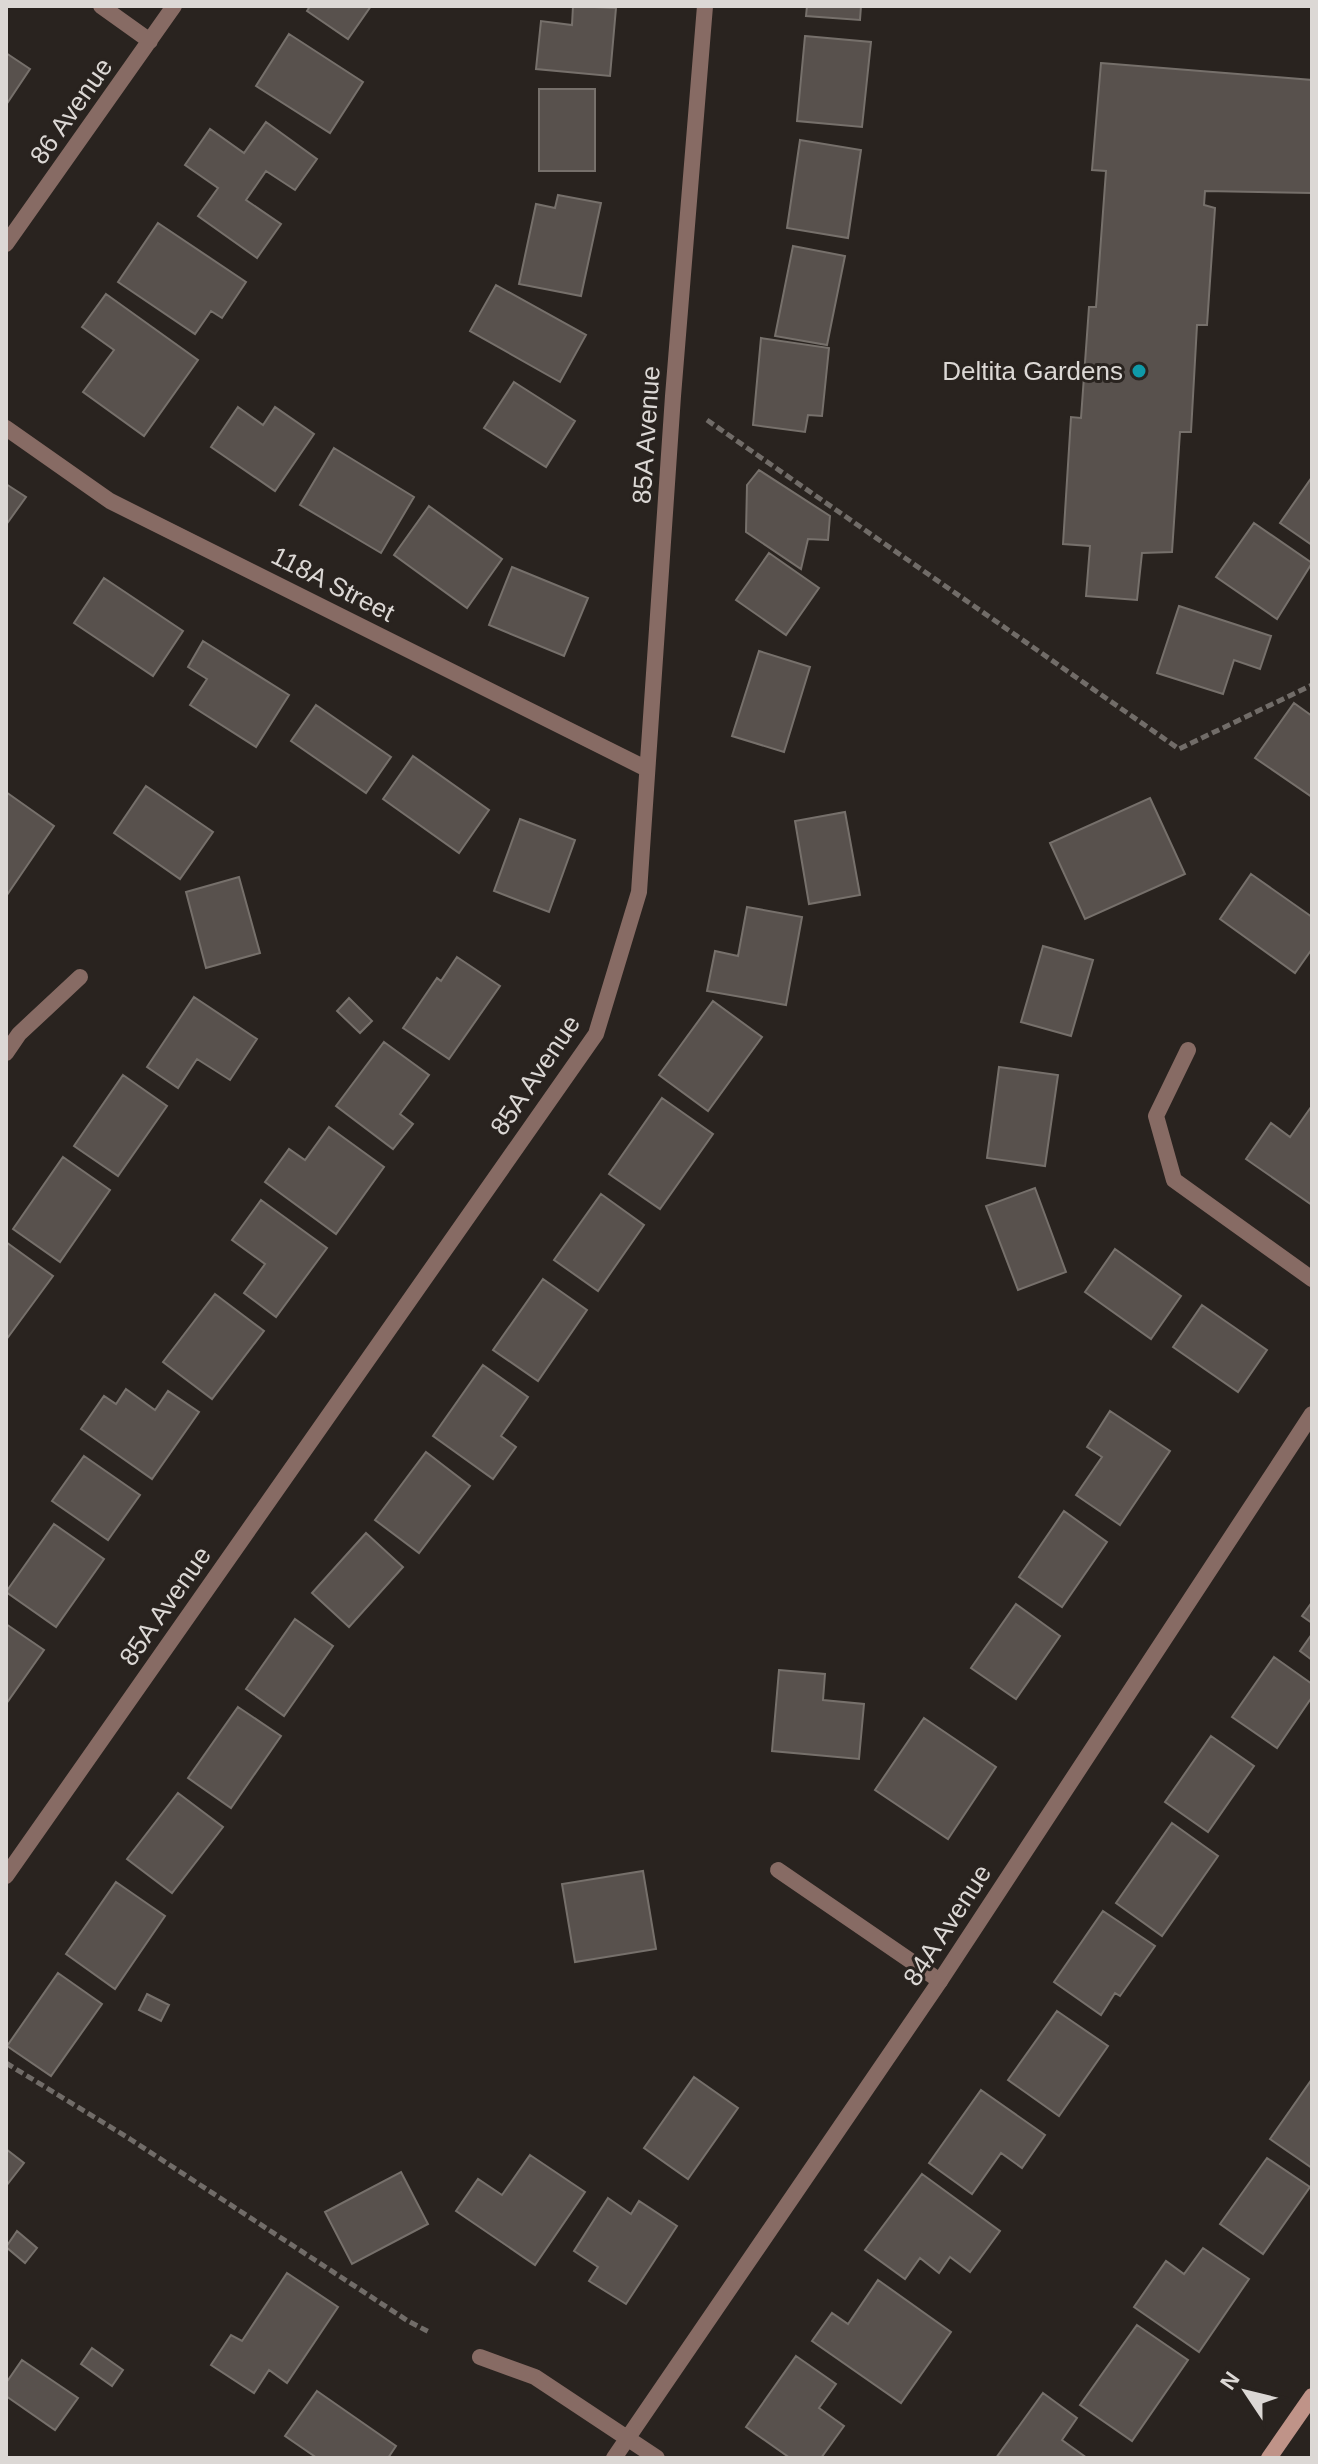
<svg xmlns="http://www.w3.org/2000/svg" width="1318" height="2464" font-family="Helvetica,sans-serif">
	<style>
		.building { fill: #58514d; stroke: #76706b; stroke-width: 2 }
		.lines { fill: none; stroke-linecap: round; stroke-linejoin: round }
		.path { stroke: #716c68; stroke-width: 5; stroke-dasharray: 8 4; stroke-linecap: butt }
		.lane { stroke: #876b64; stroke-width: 16 }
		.street { stroke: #876b64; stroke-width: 16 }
		.secondary { stroke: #bf9388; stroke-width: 16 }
		.culture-dot { fill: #0f9aa8; stroke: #29231f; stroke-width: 3 }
		.labels { text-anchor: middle; stroke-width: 6; stroke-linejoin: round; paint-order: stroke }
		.street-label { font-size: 26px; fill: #dcd8d5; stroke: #29231f }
		.poi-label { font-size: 26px; fill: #dcd8d5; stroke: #29231f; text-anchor: end }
	</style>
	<rect width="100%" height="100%" fill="#29231f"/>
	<path class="building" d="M 310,6 L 371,6 L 348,39 L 307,11 Z
		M 573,6 L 616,8 L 610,76 L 536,69 L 541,21 L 572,25 Z
		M 807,6 L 861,6 L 860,20 L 806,16 Z
		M 289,34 L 363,82 L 330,133 L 256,86 Z
		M 805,36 L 871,42 L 862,127 L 797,121 Z
		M 6,53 L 30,69 L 6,105 Z
		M 1101,63 L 1312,80 L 1312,193 L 1205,191 L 1204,205 L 1215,208 L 1207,325 L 1197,325 L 1191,432 L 1180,432 L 1172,552 L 1142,553 L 1137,600 L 1086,596 L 1090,546 L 1063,544 L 1071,417 L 1081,418 L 1089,307 L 1096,307 L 1106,171 L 1092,170 Z
		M 539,89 L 595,89 L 595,171 L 539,171 Z
		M 266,122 L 317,159 L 295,190 L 266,171 L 246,200 L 281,224 L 257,258 L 198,216 L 218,188 L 185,165 L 210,129 L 244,153 Z
		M 800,140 L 861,150 L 848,238 L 787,228 Z
		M 558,195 L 601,203 L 581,296 L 519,284 L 536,204 L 555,208 Z
		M 158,223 L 246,282 L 222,318 L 211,311 L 195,334 L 118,282 Z
		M 793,246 L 845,256 L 827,345 L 775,336 Z
		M 496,285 L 586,335 L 560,382 L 470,331 Z
		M 106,294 L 198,360 L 144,436 L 83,392 L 114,350 L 82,327 Z
		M 761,338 L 829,348 L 822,416 L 808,415 L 805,432 L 753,425 Z
		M 514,382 L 575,421 L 546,467 L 484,428 Z
		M 238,407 L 263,425 L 275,407 L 314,434 L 275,491 L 211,447 Z
		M 334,448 L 414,497 L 381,553 L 300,505 Z
		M 759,470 L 830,516 L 828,540 L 808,539 L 801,569 L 746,532 L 747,485 Z
		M 1312,477 L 1312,545 L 1280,523 Z
		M 6,484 L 26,497 L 6,525 Z
		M 429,506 L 502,559 L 467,608 L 394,555 Z
		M 1254,523 L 1312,563 L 1277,619 L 1216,577 Z
		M 769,553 L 819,588 L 786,635 L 736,600 Z
		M 512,567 L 588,598 L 564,656 L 489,625 Z
		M 104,578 L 183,631 L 153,676 L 74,623 Z
		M 1179,606 L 1271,636 L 1260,669 L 1234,660 L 1223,694 L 1157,673 Z
		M 203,641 L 289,695 L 256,747 L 190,705 L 207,679 L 188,667 Z
		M 759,651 L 810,667 L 784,752 L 732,736 Z
		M 1294,703 L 1312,716 L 1312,797 L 1255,758 Z
		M 316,705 L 391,757 L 366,793 L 291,741 Z
		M 413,756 L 489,810 L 459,853 L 383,799 Z
		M 146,786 L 213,832 L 180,879 L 114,833 Z
		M 6,792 L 54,826 L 7,895 L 6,894 Z
		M 1150,798 L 1185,874 L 1085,919 L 1050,843 Z
		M 845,812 L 860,895 L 809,904 L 795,821 Z
		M 520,819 L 575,840 L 549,912 L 494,891 Z
		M 1251,874 L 1312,917 L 1312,949 L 1295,973 L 1220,919 Z
		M 239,877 L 260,953 L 206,968 L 186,892 Z
		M 747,907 L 802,917 L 786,1005 L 707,991 L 715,951 L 738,956 Z
		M 1043,946 L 1093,960 L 1071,1036 L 1021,1022 Z
		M 457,957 L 500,986 L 449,1059 L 403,1028 L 437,978 L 441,981 Z
		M 194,997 L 257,1039 L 230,1080 L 197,1059 L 178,1088 L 147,1067 Z
		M 349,998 L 372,1021 L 360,1033 L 337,1011 Z
		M 713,1001 L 762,1037 L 708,1111 L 659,1075 Z
		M 384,1042 L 429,1075 L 400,1114 L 413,1124 L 393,1149 L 336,1106 Z
		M 999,1067 L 1058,1075 L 1045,1166 L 987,1158 Z
		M 123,1075 L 167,1106 L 118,1176 L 74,1146 Z
		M 662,1098 L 713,1134 L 660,1209 L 609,1174 Z
		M 1311,1107 L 1312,1108 L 1312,1205 L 1246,1159 L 1271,1123 L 1290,1137 Z
		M 329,1127 L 384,1167 L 336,1234 L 265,1182 L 289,1149 L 305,1160 Z
		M 63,1157 L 110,1190 L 60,1262 L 13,1229 Z
		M 1035,1188 L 1066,1272 L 1018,1290 L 986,1206 Z
		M 601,1194 L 644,1225 L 598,1291 L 554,1260 Z
		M 261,1200 L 327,1248 L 276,1317 L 244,1293 L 265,1264 L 232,1240 Z
		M 6,1242 L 53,1276 L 6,1340 Z
		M 1115,1249 L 1181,1296 L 1151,1339 L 1085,1292 Z
		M 543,1279 L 587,1310 L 538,1381 L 493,1350 Z
		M 215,1294 L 264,1331 L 212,1399 L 163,1362 Z
		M 1202,1305 L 1267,1350 L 1238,1392 L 1173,1347 Z
		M 483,1365 L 528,1397 L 501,1436 L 516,1447 L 493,1479 L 433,1436 Z
		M 126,1389 L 155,1410 L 168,1391 L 199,1412 L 152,1479 L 81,1429 L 104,1396 L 116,1404 Z
		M 1110,1411 L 1170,1451 L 1120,1525 L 1076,1495 L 1102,1457 L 1087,1447 Z
		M 426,1452 L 470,1486 L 419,1553 L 375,1520 Z
		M 84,1456 L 140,1495 L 108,1540 L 52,1501 Z
		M 1064,1511 L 1107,1542 L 1062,1607 L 1019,1577 Z
		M 54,1524 L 104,1559 L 56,1627 L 6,1592 Z
		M 366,1533 L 403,1567 L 349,1627 L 312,1593 Z
		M 1312,1602 L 1312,1623 L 1302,1616 Z
		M 1016,1604 L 1060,1636 L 1016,1699 L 971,1668 Z
		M 295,1619 L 333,1646 L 284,1716 L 246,1689 Z
		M 6,1624 L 44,1650 L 6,1704 Z
		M 1312,1634 L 1312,1660 L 1300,1651 Z
		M 1274,1657 L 1312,1684 L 1312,1697 L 1277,1748 L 1232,1717 Z
		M 779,1670 L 825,1674 L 823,1700 L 864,1704 L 859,1759 L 772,1751 Z
		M 238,1707 L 281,1736 L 231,1808 L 188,1778 Z
		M 924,1718 L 996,1767 L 948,1839 L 875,1790 Z
		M 1211,1736 L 1254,1766 L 1208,1832 L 1165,1802 Z
		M 178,1793 L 223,1827 L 172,1893 L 127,1859 Z
		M 1172,1823 L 1218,1856 L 1162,1936 L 1116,1903 Z
		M 643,1871 L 656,1949 L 575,1962 L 562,1884 Z
		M 116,1882 L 165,1916 L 115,1989 L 66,1954 Z
		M 1103,1911 L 1155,1946 L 1120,1996 L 1115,1993 L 1101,2015 L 1054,1982 Z
		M 58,1973 L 102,2004 L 51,2076 L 7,2046 Z
		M 147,1994 L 169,2005 L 161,2021 L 139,2010 Z
		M 1057,2011 L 1108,2046 L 1059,2116 L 1008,2080 Z
		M 694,2077 L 738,2108 L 688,2179 L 644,2148 Z
		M 1312,2079 L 1312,2168 L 1270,2139 Z
		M 981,2090 L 1045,2135 L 1022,2168 L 1001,2153 L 972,2194 L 929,2163 Z
		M 6,2149 L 24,2163 L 6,2186 Z
		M 530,2155 L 585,2192 L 535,2265 L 456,2211 L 478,2179 L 502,2195 Z
		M 1267,2158 L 1310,2187 L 1263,2254 L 1220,2224 Z
		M 401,2172 L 428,2224 L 352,2264 L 325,2212 Z
		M 922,2174 L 1000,2231 L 970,2272 L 950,2257 L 939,2273 L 920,2258 L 905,2279 L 865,2250 Z
		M 608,2198 L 631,2214 L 639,2201 L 677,2226 L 626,2304 L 589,2281 L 598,2267 L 574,2251 Z
		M 17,2231 L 37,2248 L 25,2263 L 6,2247 Z
		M 1203,2248 L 1249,2279 L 1199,2352 L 1134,2307 L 1166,2261 L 1184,2274 Z
		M 287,2273 L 338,2307 L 287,2383 L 269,2370 L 254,2393 L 211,2365 L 231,2335 L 242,2341 Z
		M 878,2280 L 951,2332 L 901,2403 L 812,2341 L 832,2313 L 848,2324 Z
		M 1137,2325 L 1188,2360 L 1132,2441 L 1080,2405 Z
		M 92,2348 L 123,2370 L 112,2386 L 81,2364 Z
		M 796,2356 L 836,2384 L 819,2408 L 844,2426 L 821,2458 L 790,2458 L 746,2427 Z
		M 22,2360 L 78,2398 L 55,2430 L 6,2396 L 6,2383 Z
		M 317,2391 L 396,2446 L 388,2458 L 317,2458 L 285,2436 Z
		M 1043,2393 L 1077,2418 L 1062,2440 L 1087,2458 L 996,2458 Z"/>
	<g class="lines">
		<path class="path" d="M 707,420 L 1179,749 L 1312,685
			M 6,2063 L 130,2139 L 408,2321 L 431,2333"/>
		<path class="lane" d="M 778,1870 L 940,1981"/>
		<path class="street" d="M 101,6 L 150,41
			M 6,244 L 174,6
			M 6,428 L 110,501 L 647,769
			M 1188,1050 L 1156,1116 L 1174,1180 L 1312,1279
			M 6,1053 L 19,1034 L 80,977
			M 6,1876 L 596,1034 L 639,892 L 673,396 L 705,6
			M 480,2357 L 535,2377 L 657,2458
			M 614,2458 L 940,1981 L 1312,1414"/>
		<path class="secondary" d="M 1269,2458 L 1312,2396"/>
	</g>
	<circle class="culture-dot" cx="1139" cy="371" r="8"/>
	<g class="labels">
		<g class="street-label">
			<text transform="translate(71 111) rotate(-55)" y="9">86 Avenue</text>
			<text transform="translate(646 435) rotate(-86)" y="9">85A Avenue</text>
			<text transform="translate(333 584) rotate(27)" y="9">118A Street</text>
			<text transform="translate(535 1075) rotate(-56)" y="9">85A Avenue</text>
			<text transform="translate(165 1606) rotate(-55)" y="9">85A Avenue</text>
			<text transform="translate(947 1925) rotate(-57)" y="9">84A Avenue</text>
		</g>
		<g class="poi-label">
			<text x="1123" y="380">Deltita Gardens</text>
		</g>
	</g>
	<rect width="1318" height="2464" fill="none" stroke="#dcd8d5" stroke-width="16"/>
	<g transform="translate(1246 2392) rotate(305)" stroke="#29231f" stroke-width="6" paint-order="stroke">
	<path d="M0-6L14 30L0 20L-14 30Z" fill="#dcd8d5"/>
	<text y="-12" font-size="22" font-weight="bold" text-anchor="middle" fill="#dcd8d5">N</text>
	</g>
</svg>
